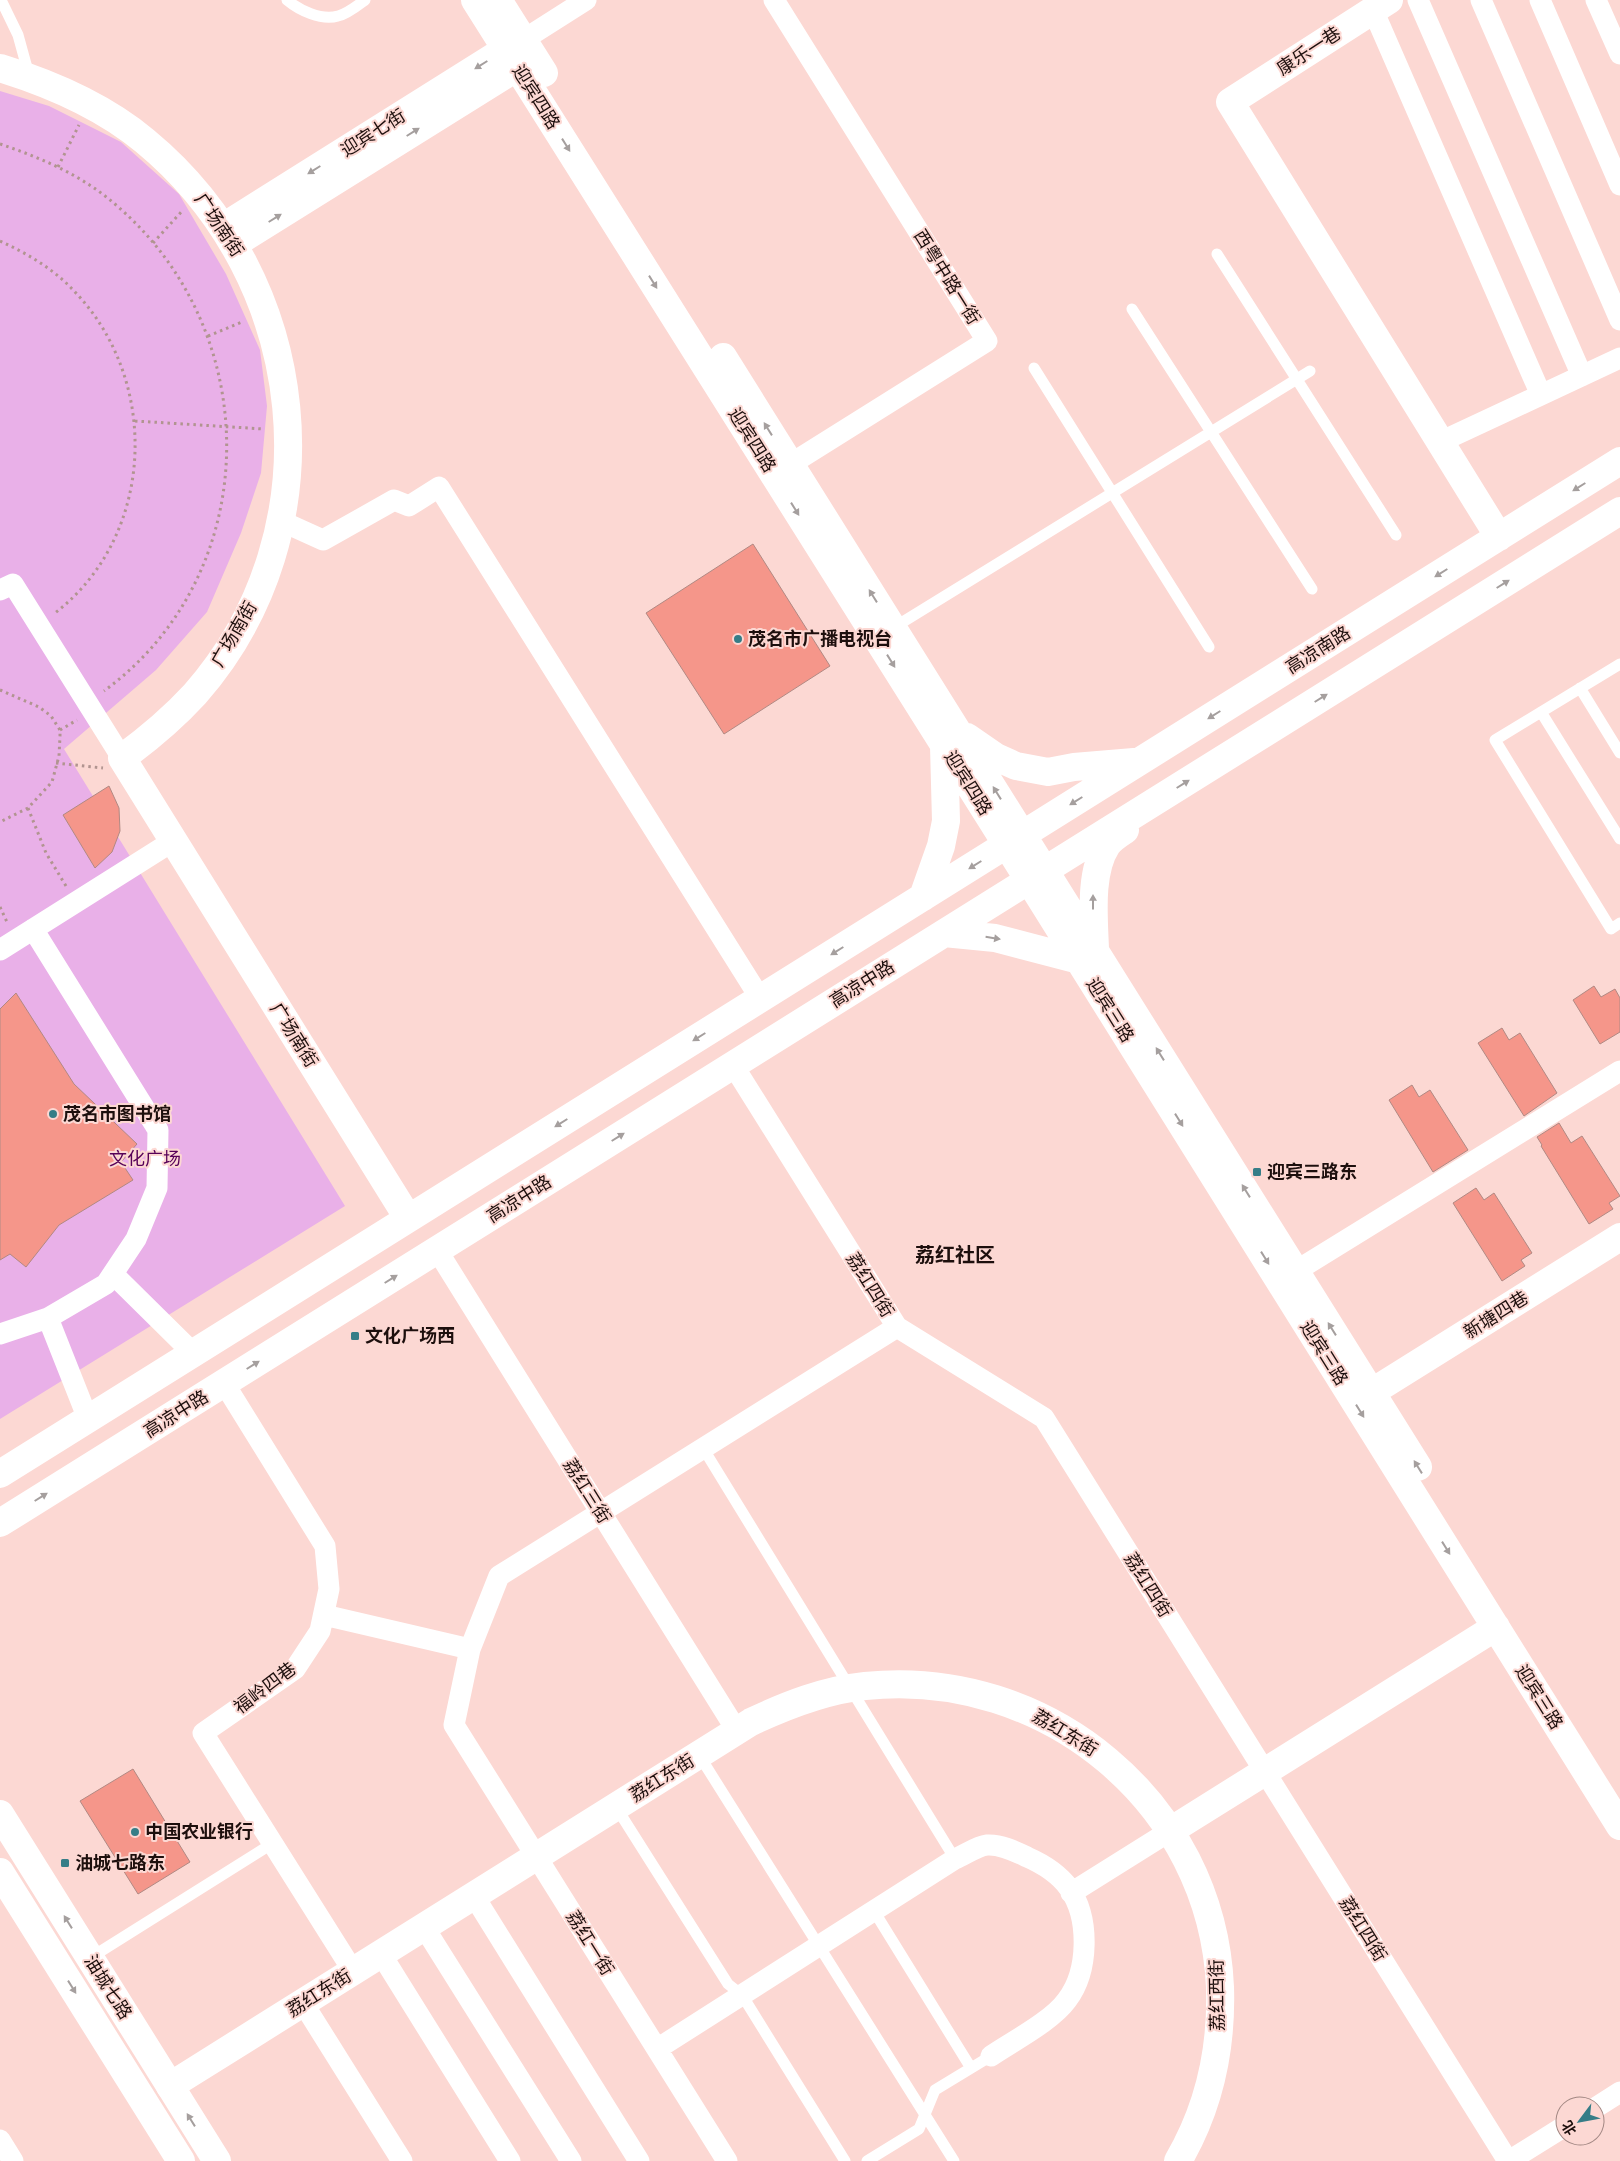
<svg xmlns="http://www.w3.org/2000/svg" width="1620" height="2161" font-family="Commissioner,'Noto Sans SC',sans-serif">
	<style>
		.green { fill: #e9b0e8 }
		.building { fill: #f5968a; stroke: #b18983 }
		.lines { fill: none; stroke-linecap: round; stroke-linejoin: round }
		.path { stroke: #b19490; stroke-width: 3; stroke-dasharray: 2.5 4; stroke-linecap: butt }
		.lane { stroke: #fff; stroke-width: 11 }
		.street { stroke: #fff; stroke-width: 21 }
		.secondary { stroke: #fff; stroke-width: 28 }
		.primary { stroke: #fff; stroke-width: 28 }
		.oneway { fill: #a59f9e }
		.poi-dot { fill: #367d87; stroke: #fcd8d3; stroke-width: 2 }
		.labels { text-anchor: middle; stroke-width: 4; stroke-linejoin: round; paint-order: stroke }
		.street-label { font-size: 18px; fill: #1d0f0d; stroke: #fcd8d3 }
		.poi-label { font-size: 18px; font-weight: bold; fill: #1d0f0d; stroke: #fcd8d3; text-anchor: start }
		.park-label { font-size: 18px; fill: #570158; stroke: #fcd8d3 }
		.quarter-label { font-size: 20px; font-weight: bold; fill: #1d0f0d; stroke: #fcd8d3 }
	</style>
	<rect width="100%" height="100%" fill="#fcd8d3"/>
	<path class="green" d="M 0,91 L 49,106 L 121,142 L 179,194 L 226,274 L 260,350 L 267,406 L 261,473 L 241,533 L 207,612 L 156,670 L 64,749 L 345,1206 L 0,1419 Z"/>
	<path class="building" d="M 753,544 L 830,666 L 724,734 L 646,613 Z
		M 109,786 L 119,808 L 120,831 L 112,852 L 95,868 L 63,815 Z
		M 1594,986 L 1601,997 L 1615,989 L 1620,998 L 1620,1032 L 1600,1044 L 1573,1000 Z
		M 16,993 L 74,1084 L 137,1144 L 121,1162 L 133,1180 L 59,1225 L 26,1267 L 10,1254 L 0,1260 L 0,1009 Z
		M 1502,1028 L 1509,1040 L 1520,1033 L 1557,1093 L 1524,1116 L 1478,1043 Z
		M 1412,1085 L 1419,1097 L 1430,1090 L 1468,1150 L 1433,1172 L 1389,1100 Z
		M 1559,1123 L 1571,1143 L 1582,1136 L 1620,1196 L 1609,1203 L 1613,1209 L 1589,1224 L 1541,1146 L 1542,1145 L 1537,1137 Z
		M 1476,1188 L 1484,1200 L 1494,1193 L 1532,1253 L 1521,1260 L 1525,1266 L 1502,1281 L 1453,1203 Z
		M 133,1769 L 190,1862 L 138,1894 L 80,1801 Z"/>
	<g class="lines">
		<path class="path" d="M 0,144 C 42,158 83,176 116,205 C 266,333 265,573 104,691
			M 58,167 L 79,125
			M 0,241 C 28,254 54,269 75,292 C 161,382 155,536 55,613
			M 153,243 L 183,210
			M 208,336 L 242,322
			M 135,421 L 264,429
			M 0,690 L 39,707 L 51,716 L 60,730 L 60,736 L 59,756 L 52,782 L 28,808 L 0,822
			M 60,730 L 77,720
			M 56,763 L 103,768
			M 28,808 L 46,853 L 66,886
			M 0,907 L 7,922"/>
		<path class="lane" d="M 1,0 L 18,35 L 29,75
			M 287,0 C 299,10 321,21 338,16 C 347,14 357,6 365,0
			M 1217,254 L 1396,535
			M 1132,309 L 1312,589
			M 1034,368 L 1209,647
			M 893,628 L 1310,371
			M 1620,664 L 1495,740 L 1611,929 L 1620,923
			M 1580,688 L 1620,753
			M 1541,712 L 1620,839
			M 703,1448 L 955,1859
			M 699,1755 L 954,2161
			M 616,1807 L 728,1984 L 742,1995 L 845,2161
			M 874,1911 L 971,2068
			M 90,1958 L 273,1843
			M 867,2161 L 919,2129 L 935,2090 L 991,2056"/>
		<path class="street" d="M 774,0 L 987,341 L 778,472
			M 1418,0 L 1582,376
			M 1481,0 L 1620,320
			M 1540,0 L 1620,185
			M 1596,0 L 1620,54
			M 1373,10 L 1541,395
			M 523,40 L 586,0
			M 1440,442 L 1620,358
			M 281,521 L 323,540 L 394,500 L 409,506 L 439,487 L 760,998
			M 0,590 L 13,584 L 122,758
			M 0,950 L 173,841
			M 733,1065 L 897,1327 L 1044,1418 L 1508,2161
			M 437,1250 L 737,1731
			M 1296,1271 L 1620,1071
			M 113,1274 L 193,1353
			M 48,1318 L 88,1419
			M 0,1334 L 48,1318 L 106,1284 L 136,1239 L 157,1188 L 158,1130 L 33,929
			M 224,1383 L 325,1546 L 329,1589 L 320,1631 L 295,1669 L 203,1733 L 353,1971
			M 324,1615 L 470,1649
			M 1071,1893 L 1170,1831
			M 474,1896 L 639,2161
			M 424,1927 L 571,2161
			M 381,1954 L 510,2161
			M 303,2003 L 402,2161
			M 657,2049 L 955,1859 C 965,1855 977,1846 987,1845 C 1000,1844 1015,1851 1027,1857 C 1043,1864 1058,1873 1069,1888 C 1090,1918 1089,1971 1067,2000 C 1052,2021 1013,2041 991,2056
			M 1595,2108 L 1620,2092
			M 0,2140 L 13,2161
			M 727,2161 L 454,1725 L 470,1649 L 499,1576 L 897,1327
			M 1509,2161 L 1565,2126"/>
		<path class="secondary" d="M 475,0 L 992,821 L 1620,1826
			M 498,0 L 544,73
			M 1389,0 L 1230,102 L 1499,537
			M 0,68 C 52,84 103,106 145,141 C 311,278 339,530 195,694 C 173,718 148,739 122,758 L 408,1218
			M 223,227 L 521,40
			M 234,244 L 532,58
			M 723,357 L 1418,1467
			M 967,737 L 996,757 L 1016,766 L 1048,772 L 1074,767 L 1134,762
			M 923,897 L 941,846 L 946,821 L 944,746
			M 944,933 L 995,938 L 1079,960
			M 1095,949 C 1094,919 1089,872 1107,845 C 1111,839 1119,834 1125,830
			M 1372,1392 L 1620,1237
			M 0,1474 L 1620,461
			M 0,1523 L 1620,511
			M 1170,1831 L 1496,1627
			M 170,2086 L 751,1722 C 787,1705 825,1690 865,1686 C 1046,1667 1212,1803 1220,1987 C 1222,2048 1209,2108 1178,2161"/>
		<path class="primary" d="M 0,1814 L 217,2161
			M 0,1872 L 181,2161"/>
	</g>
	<defs><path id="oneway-solid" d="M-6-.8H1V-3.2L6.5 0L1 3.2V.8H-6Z" transform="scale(1.25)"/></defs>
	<g class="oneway">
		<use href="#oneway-solid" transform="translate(481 65) rotate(148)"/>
		<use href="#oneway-solid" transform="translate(413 132) rotate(-32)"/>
		<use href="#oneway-solid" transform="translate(566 145) rotate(58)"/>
		<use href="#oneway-solid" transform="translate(314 170) rotate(148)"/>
		<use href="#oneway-solid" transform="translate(275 218) rotate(-32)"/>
		<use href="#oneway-solid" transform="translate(653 282) rotate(58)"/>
		<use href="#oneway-solid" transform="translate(768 429) rotate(-122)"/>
		<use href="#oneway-solid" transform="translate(1579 487) rotate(148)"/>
		<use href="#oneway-solid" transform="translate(795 509) rotate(58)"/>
		<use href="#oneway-solid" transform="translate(1441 573) rotate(148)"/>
		<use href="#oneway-solid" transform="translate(1503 584) rotate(-32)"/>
		<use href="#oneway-solid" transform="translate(873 596) rotate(-122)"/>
		<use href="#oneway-solid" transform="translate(891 661) rotate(58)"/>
		<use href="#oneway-solid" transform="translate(1321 698) rotate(-32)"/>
		<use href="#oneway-solid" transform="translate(1214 715) rotate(148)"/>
		<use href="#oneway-solid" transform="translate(1183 784) rotate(-32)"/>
		<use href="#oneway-solid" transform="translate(997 793) rotate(-122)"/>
		<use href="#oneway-solid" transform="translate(1076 801) rotate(148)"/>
		<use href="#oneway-solid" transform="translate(975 865) rotate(148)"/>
		<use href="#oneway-solid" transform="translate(1093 902) rotate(-90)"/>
		<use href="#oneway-solid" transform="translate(993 938) rotate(9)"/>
		<use href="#oneway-solid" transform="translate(837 951) rotate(148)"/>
		<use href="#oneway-solid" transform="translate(699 1037) rotate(148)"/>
		<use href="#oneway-solid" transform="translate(1160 1054) rotate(-122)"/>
		<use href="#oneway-solid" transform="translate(1179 1120) rotate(58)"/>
		<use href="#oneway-solid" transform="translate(561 1123) rotate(148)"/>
		<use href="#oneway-solid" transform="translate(618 1137) rotate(-32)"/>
		<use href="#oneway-solid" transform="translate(1246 1191) rotate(-122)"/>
		<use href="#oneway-solid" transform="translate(1265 1258) rotate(58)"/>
		<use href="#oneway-solid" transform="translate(391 1279) rotate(-32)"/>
		<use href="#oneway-solid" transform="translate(1332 1329) rotate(-122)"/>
		<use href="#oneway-solid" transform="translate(253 1365) rotate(-32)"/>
		<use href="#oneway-solid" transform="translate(1360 1411) rotate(58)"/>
		<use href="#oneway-solid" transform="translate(1418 1467) rotate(-122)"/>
		<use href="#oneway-solid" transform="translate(41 1497) rotate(-32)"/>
		<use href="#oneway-solid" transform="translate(1446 1548) rotate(58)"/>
		<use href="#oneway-solid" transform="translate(68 1922) rotate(-122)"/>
		<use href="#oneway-solid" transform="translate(72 1987) rotate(58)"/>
		<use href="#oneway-solid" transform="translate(191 2120) rotate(-122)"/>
	</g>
	<g class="poi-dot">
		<circle cx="738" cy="639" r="5"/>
		<circle cx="53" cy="1114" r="5"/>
		<rect x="1252" y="1167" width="10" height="10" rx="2.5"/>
		<rect x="350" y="1331" width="10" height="10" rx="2.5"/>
		<circle cx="135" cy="1832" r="5"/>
		<rect x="60" y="1858" width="10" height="10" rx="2.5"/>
	</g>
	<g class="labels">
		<g class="street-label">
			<text transform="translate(1309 51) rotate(-33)" y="6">康乐一巷</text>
			<text transform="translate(536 97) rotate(58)" y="6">迎宾四路</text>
			<text transform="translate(373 133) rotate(-32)" y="6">迎宾七街</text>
			<text transform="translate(219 225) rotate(56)" y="6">广场南街</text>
			<text transform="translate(947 277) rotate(58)" y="6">西粤中路一街</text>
			<text transform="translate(752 440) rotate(58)" y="6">迎宾四路</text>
			<text transform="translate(234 634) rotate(-60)" y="6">广场南街</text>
			<text transform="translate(1318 650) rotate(-32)" y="6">高凉南路</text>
			<text transform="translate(968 783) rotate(58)" y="6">迎宾四路</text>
			<text transform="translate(862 984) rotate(-32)" y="6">高凉中路</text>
			<text transform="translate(1110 1010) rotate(58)" y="6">迎宾三路</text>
			<text transform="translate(294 1035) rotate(58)" y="6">广场南街</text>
			<text transform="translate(519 1199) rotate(-32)" y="6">高凉中路</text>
			<text transform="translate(870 1285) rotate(58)" y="6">荔红四街</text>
			<text transform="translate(1496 1315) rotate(-32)" y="6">新塘四巷</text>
			<text transform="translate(1324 1353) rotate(58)" y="6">迎宾三路</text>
			<text transform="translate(176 1414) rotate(-32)" y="6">高凉中路</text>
			<text transform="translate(587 1491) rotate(58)" y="6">荔红三街</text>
			<text transform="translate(1148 1585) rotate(58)" y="6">荔红四街</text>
			<text transform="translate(265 1688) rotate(-37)" y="6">福岭四巷</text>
			<text transform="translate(1539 1697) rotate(58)" y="6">迎宾三路</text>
			<text transform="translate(1065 1733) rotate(31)" y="6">荔红东街</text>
			<text transform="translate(662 1778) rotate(-32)" y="6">荔红东街</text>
			<text transform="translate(1363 1929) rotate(58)" y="6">荔红四街</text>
			<text transform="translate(590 1943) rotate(58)" y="6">荔红一街</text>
			<text transform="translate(108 1987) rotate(58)" y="6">油城七路</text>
			<text transform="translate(319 1993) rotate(-32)" y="6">荔红东街</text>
			<text transform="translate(1217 1995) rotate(-91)" y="6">荔红西街</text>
		</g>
		<g class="poi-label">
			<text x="748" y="645">茂名市广播电视台</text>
			<text x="63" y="1120">茂名市图书馆</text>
			<text x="1267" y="1178">迎宾三路东</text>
			<text x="365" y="1342">文化广场西</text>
			<text x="145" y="1838">中国农业银行</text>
			<text x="75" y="1869">油城七路东</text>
		</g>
		<g class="park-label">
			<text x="145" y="1165">文化广场</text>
		</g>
		<g class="quarter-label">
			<text x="955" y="1262">荔红社区</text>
		</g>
	</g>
	<g transform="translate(1580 2121) rotate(238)"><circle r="24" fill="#fcd8d3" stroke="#a38884"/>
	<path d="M0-4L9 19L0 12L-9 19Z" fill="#367d87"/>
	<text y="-8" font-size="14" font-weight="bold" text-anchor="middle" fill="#1d0f0d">北</text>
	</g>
</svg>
